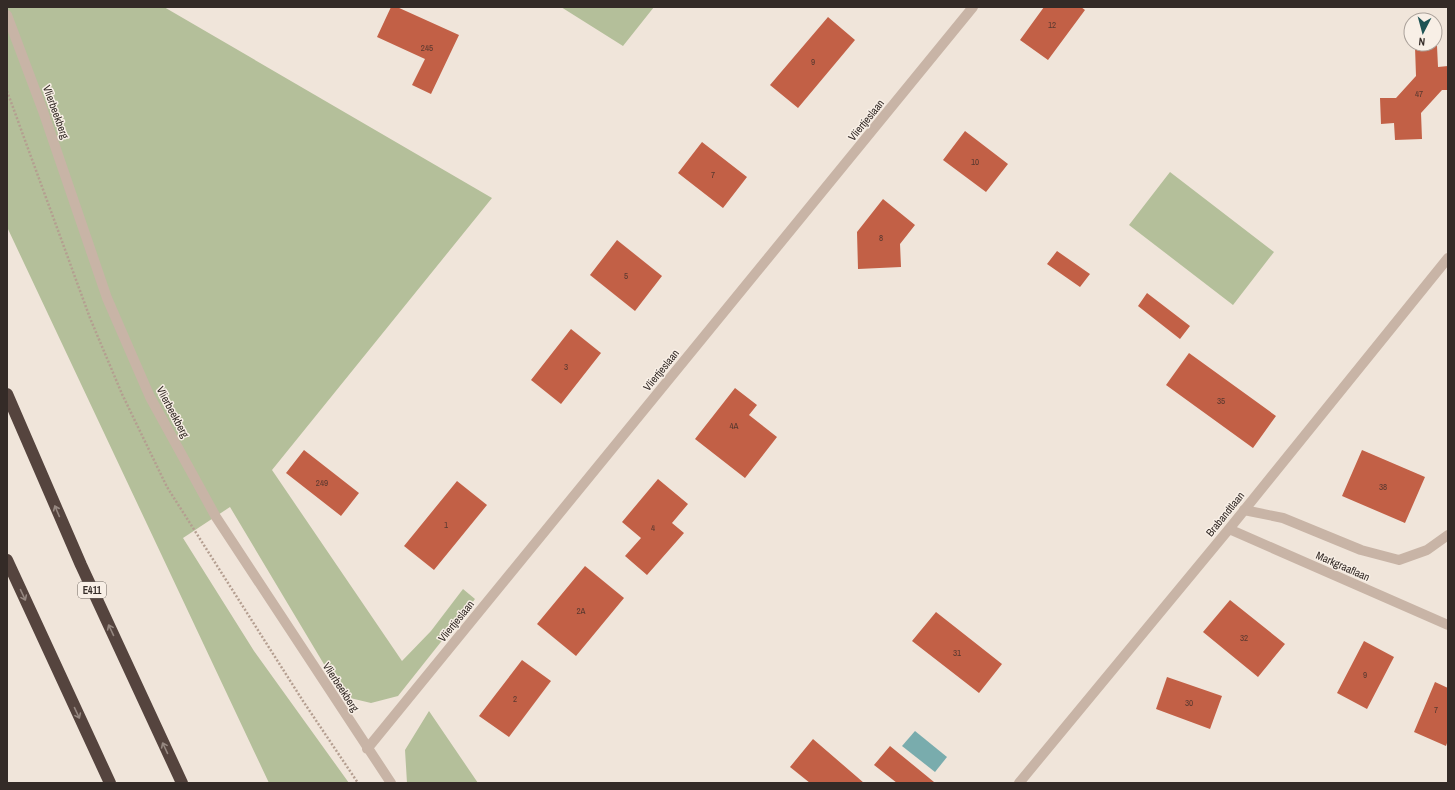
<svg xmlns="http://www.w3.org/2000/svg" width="1455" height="790" font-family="'Archivo Narrow',sans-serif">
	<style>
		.green { fill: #b4bf9a }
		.water { fill: #79acad }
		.building { fill: #c26046 }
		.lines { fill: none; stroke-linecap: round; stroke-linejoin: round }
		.path { stroke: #b49e90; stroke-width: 2.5; stroke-dasharray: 2 2; stroke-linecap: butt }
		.lane { stroke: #c8b4a6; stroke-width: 10 }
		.street { stroke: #c8b4a6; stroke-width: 10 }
		.highway { stroke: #55443e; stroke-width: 12 }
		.oneway { stroke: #968881 }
		.labels { text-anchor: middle; stroke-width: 3; stroke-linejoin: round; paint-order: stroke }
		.number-label { font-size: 9px; fill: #58382f }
		.shield { fill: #f8efe6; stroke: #6f6660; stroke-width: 1 }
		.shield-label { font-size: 10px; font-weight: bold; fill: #342b27 }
		.street-label { font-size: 11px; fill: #342b27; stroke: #f8efe6 }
	</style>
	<rect width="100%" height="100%" fill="#f0e5da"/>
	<path class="green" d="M 7,7 L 164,7 L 492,198 L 272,470 L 402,661 L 431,631 L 463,589 L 475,599 L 398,696 L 371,703 L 350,698 L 328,671 L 230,507 L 183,538 L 254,651 L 349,783 L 269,783 L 7,227 Z
		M 561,7 L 654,7 L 623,46 Z
		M 1170,172 L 1274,252 L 1233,305 L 1129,225 Z
		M 429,711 L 478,783 L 407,783 L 405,750 Z"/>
	<path class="water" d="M 915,731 L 947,757 L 935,772 L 902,746 Z"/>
	<path class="building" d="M 391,7 L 397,7 L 459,35 L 431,94 L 412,85 L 425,59 L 377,37 Z
		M 1044,7 L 1081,7 L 1085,10 L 1048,60 L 1020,40 Z
		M 828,17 L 855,40 L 798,108 L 770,85 Z
		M 1437,46 L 1438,67 L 1448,66 L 1448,90 L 1442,90 L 1421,113 L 1422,139 L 1395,140 L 1394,123 L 1381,124 L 1380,98 L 1396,98 L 1416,76 L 1415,47 Z
		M 965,131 L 1008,164 L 986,192 L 943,160 Z
		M 702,142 L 747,177 L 723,208 L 678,173 Z
		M 883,199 L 915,225 L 900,244 L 901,267 L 858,269 L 857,232 Z
		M 617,240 L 662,276 L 635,311 L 590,275 Z
		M 1057,251 L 1090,274 L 1080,287 L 1047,264 Z
		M 1147,293 L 1190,326 L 1180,339 L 1138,306 Z
		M 571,329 L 601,353 L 561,404 L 531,380 Z
		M 1189,353 L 1276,416 L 1253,448 L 1166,385 Z
		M 735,388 L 757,405 L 749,415 L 777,437 L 745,478 L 695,439 Z
		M 304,450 L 359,493 L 341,516 L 286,473 Z
		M 1362,450 L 1425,477 L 1405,523 L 1342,496 Z
		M 658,479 L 688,504 L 672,523 L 684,533 L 647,575 L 625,556 L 641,538 L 622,522 Z
		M 457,481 L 487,505 L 434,570 L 404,546 Z
		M 585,566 L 624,598 L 576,656 L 537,624 Z
		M 1230,600 L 1285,644 L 1258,677 L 1203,632 Z
		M 936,612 L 1002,664 L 979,693 L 912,641 Z
		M 1364,641 L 1394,657 L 1367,709 L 1337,693 Z
		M 522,660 L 551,681 L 509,737 L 479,716 Z
		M 1167,677 L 1222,696 L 1210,729 L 1156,709 Z
		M 1435,682 L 1448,688 L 1448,740 L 1446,746 L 1414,732 Z
		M 813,739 L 864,783 L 810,783 L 790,767 Z
		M 890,746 L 934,782 L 897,783 L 874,765 Z"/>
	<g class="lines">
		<path class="path" d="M 7,91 L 90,318 L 122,394 L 167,487 L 303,701 L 358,783"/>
		<path class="lane" d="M 1244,510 L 1283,518 L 1361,550 L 1399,560 L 1427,550 L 1448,535"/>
		<path class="street" d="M 7,15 L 43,111 L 107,298 L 150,397 L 216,517 L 391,783
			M 1229,529 L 1448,625
			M 367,749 L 973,7
			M 1019,783 L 1229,529 L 1448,258"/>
		<path class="highway" d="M 7,394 L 81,565 L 182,783
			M 7,560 L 110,783"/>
	</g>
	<defs><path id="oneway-shaft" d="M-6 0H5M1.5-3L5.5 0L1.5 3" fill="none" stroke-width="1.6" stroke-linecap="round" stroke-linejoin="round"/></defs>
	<g class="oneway">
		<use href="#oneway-shaft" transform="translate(57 511) rotate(-113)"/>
		<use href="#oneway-shaft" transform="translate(23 595) rotate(65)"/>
		<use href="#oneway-shaft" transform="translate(111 630) rotate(-115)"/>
		<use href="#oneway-shaft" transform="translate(77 713) rotate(65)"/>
		<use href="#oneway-shaft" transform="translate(165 748) rotate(-115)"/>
	</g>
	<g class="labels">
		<g class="number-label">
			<text x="1052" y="28">12</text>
			<text x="427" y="51">245</text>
			<text x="813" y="65">9</text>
			<text x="1419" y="97">47</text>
			<text x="975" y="165">10</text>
			<text x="713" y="178">7</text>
			<text x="881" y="241">8</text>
			<text x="626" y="279">5</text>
			<text x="566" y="370">3</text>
			<text x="1221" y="404">35</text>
			<text x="734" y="429">4A</text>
			<text x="322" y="486">249</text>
			<text x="1383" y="490">38</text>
			<text x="446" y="528">1</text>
			<text x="653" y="531">4</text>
			<text x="581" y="614">2A</text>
			<text x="1244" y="641">32</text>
			<text x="957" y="656">31</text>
			<text x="1365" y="678">9</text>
			<text x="515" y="702">2</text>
			<text x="1189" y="706">30</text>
			<text x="1436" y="713">7</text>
		</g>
		<rect class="shield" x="78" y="582" width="28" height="16" rx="3"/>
		<g class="shield-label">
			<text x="92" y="594">E411</text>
		</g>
		<g class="street-label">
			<text transform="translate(56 112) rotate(70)" y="4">Vlierbeekberg</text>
			<text transform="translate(866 120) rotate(-51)" y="4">Vliertjeslaan</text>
			<text transform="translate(661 370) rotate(-51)" y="4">Vliertjeslaan</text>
			<text transform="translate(173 412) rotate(62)" y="4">Vlierbeekberg</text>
			<text transform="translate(1225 514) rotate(-51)" y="4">Brabandtlaan</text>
			<text transform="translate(1343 566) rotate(24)" y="4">Markgraaflaan</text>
			<text transform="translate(456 621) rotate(-51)" y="4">Vliertjeslaan</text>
			<text transform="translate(341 687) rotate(57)" y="4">Vlierbeekberg</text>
		</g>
	</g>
	<rect width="1455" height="790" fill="none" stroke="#342b27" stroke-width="16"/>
	<g transform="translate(1423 32) rotate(186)"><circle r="19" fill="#f8efe6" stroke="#aaa19a"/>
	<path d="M0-3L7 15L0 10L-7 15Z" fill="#1e5354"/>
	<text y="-6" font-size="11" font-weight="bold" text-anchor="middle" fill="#342b27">N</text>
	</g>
</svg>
